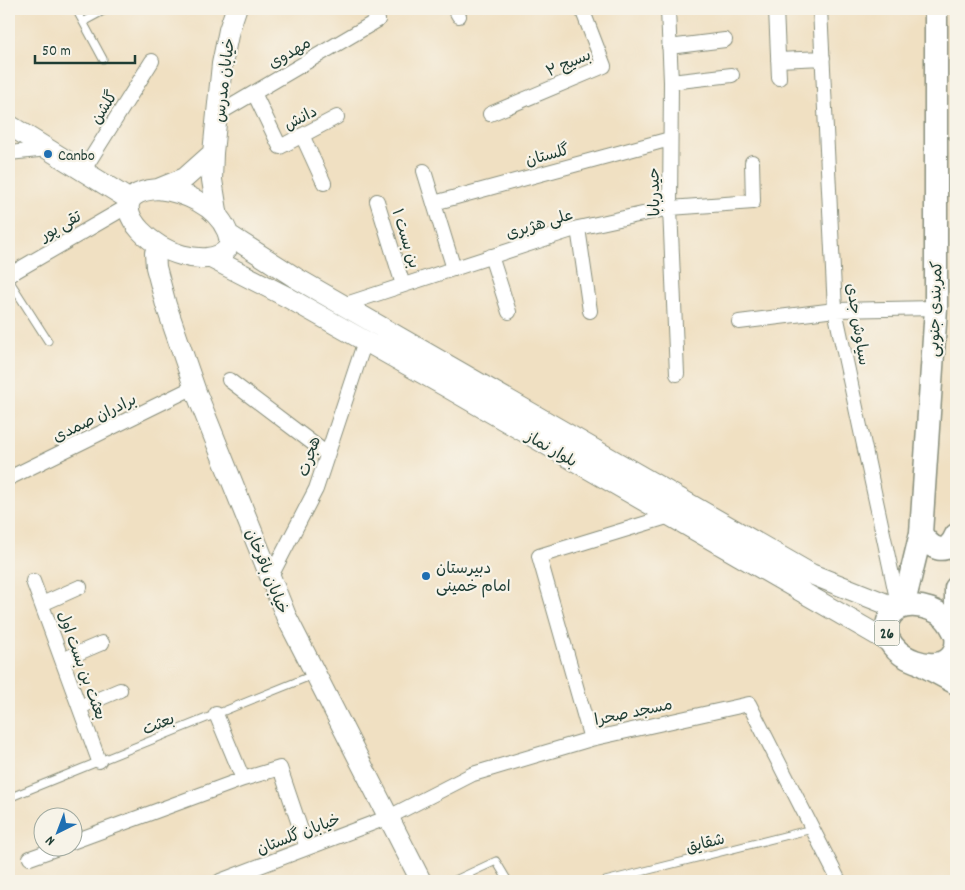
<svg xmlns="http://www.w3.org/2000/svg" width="965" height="890" font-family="Dekko,'Playpen Sans Arabic',sans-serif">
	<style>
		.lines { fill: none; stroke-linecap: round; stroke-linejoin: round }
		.service-casing { stroke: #888e7b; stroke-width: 9 }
		.minor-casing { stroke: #888e7b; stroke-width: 16 }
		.secondary-casing { stroke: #888e7b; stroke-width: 22 }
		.primary-casing { stroke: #888e7b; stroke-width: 25 }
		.service { stroke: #fff; stroke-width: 7 }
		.minor { stroke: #fff; stroke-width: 14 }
		.secondary { stroke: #fff; stroke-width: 20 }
		.primary { stroke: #fff; stroke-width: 22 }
		.poi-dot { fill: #1f6fb2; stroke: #f7f3e8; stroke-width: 2 }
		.labels { text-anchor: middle; stroke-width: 4.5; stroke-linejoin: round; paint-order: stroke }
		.shield { fill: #f7f3e8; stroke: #60746a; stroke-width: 1 }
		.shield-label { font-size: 15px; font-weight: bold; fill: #1f3d34 }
		.street-label { font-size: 16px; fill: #1f3d34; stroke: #f7f3e8 }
		.poi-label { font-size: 16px; fill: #1f3d34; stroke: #f7f3e8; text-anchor: start }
	</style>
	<rect width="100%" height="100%" fill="#f7f3e8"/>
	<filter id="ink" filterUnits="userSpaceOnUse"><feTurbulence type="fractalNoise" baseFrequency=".02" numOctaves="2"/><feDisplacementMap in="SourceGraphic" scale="10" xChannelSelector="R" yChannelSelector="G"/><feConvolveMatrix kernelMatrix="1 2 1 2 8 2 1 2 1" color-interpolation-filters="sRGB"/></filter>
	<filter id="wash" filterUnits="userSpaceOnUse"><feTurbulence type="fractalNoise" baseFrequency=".0096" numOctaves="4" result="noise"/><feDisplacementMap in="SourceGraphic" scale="20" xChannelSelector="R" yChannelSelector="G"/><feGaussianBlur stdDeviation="1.12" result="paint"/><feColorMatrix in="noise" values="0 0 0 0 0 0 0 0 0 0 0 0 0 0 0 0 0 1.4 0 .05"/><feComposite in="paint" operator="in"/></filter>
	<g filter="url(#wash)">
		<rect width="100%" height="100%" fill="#f0e0c2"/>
	</g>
	<g filter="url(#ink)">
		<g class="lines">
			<g class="service-casing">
				<path id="service" d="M 76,9 L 103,59
					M 83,22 L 107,9
					M 9,280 L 48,341
					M 11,797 L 313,675
					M 453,881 L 496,861 L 508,881
					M 605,881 L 812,829"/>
			</g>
			<g class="minor-casing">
				<path id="minor" d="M 455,9 L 459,16
					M 668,9 L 671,82 L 670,208 L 677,374
					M 776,9 L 779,78
					M 820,9 L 835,310 L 899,608
					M 669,47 L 725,40
					M 778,60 L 823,58
					M 671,82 L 732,75
					M 254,93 L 280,147 L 337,117
					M 218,114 L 378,20
					M 490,114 L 604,66 L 582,9
					M 302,135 L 324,183
					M 9,153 L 48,149
					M 83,171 L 152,61
					M 424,171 L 454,269
					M 377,201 L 403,285
					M 434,203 L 670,139
					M 578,228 L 590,311
					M 491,256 L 509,312
					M 9,275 L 128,206
					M 343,305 L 578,228 L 670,208 L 753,202 L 752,162
					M 739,322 L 835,310 L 936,308
					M 229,380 L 327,454
					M 9,478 L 194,387
					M 670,516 L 539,556 L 591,739 L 749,704 L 839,881
					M 270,578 L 316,489 L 365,341
					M 33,581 L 99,761
					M 42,604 L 80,587
					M 62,660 L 102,643
					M 80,707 L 120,690
					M 216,714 L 243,779 L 280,768 L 307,848
					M 72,842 L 243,779
					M 30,858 L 58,848
					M 220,881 L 389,817 L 473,774 L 591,739"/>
			</g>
			<g class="secondary-casing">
				<path id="secondary" d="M 9,125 L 130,200
					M 158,189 C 184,192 216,205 227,231 C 229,236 231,243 227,249 C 223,254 214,257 207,258 C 191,259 173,254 160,246 C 131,229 108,192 158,189 Z
					M 158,189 L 185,178 L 213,153
					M 218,217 L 212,180 L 213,153 L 222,64 L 229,30 L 236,9
					M 229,235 L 296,278 L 811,574 L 899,609
					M 160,246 L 155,253 L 156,267 L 166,305 L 196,392 L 286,616 L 421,881
					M 211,258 L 287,297 L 445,386 L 891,643"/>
			</g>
			<g class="primary-casing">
				<path id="primary" d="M 921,533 C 931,550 947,557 956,535
					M 903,607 L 921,533 L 936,308 L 936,9
					M 956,636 C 953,629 950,623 944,617 C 929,605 896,598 888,621 C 876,658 950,683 956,646 C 957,641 956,635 956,630 C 956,616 956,602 956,588
					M 921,664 L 956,683"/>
			</g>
			<use href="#service" class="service"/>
			<use href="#minor" class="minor"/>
			<use href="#secondary" class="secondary"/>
			<use href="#primary" class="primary"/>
		</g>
	</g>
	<g class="poi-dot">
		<circle cx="48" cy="154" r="5"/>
		<circle cx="426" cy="576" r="5"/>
	</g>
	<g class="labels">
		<rect class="shield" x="874.5" y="620.5" width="25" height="25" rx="4"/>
		<g class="shield-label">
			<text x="887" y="638">26</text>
		</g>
		<g class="street-label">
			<text transform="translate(289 52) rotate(-30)" y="6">مهدوی</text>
			<text transform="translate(568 62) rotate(-23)" y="6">بسیج ۲</text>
			<text transform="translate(223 80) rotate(-83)" y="6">خیابان مدرس</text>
			<text transform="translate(103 107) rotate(-58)" y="6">گلشن</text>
			<text transform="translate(300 117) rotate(-27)" y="6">دانش</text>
			<text transform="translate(547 154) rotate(-15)" y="6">گلستان</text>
			<text transform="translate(653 192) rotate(-91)" y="6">حیدربابا</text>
			<text transform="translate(539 223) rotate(-17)" y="6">علی هژبری</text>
			<text transform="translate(60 225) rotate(-30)" y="6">تقی پور</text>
			<text transform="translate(407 238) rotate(73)" y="6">بن بست ۱</text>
			<text transform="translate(934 309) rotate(-88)" y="6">کمربندی جنوبی</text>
			<text transform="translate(859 324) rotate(81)" y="6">سیاوش جدی</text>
			<text transform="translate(94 417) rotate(-26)" y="6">برادران صمدی</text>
			<text transform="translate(552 448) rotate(30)" y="6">بلوار نماز</text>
			<text transform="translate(308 456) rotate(-72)" y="6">هجرت</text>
			<text transform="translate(268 571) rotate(68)" y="6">خیابان باقرخان</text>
			<text transform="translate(83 665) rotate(70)" y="6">بعثت بن بست اول</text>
			<text transform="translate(633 711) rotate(-12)" y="6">مسجد صحرا</text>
			<text transform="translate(158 723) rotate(-22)" y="6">بعثت</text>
			<text transform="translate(298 833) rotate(-21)" y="6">خیابان گلستان</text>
			<text transform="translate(705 842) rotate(-14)" y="6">شقایق</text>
		</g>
		<g class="poi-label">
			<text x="58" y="160">Canbo</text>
			<text x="436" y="573">دبیرستان<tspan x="436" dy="18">امام خمینی</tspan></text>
		</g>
	</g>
	<rect width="965" height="890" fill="none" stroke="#f7f3e8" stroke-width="30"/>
	<g transform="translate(58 832) rotate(222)"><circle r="24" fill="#f7f3e8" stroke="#a1aaa0"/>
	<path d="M0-4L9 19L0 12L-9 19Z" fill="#1f6fb2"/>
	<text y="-8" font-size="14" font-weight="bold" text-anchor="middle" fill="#1f3d34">N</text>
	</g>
	<path d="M35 55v8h100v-8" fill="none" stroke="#1f3d34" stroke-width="2.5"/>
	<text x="42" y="55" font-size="15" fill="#1f3d34" stroke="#f7f3e8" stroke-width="4" paint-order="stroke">50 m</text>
</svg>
